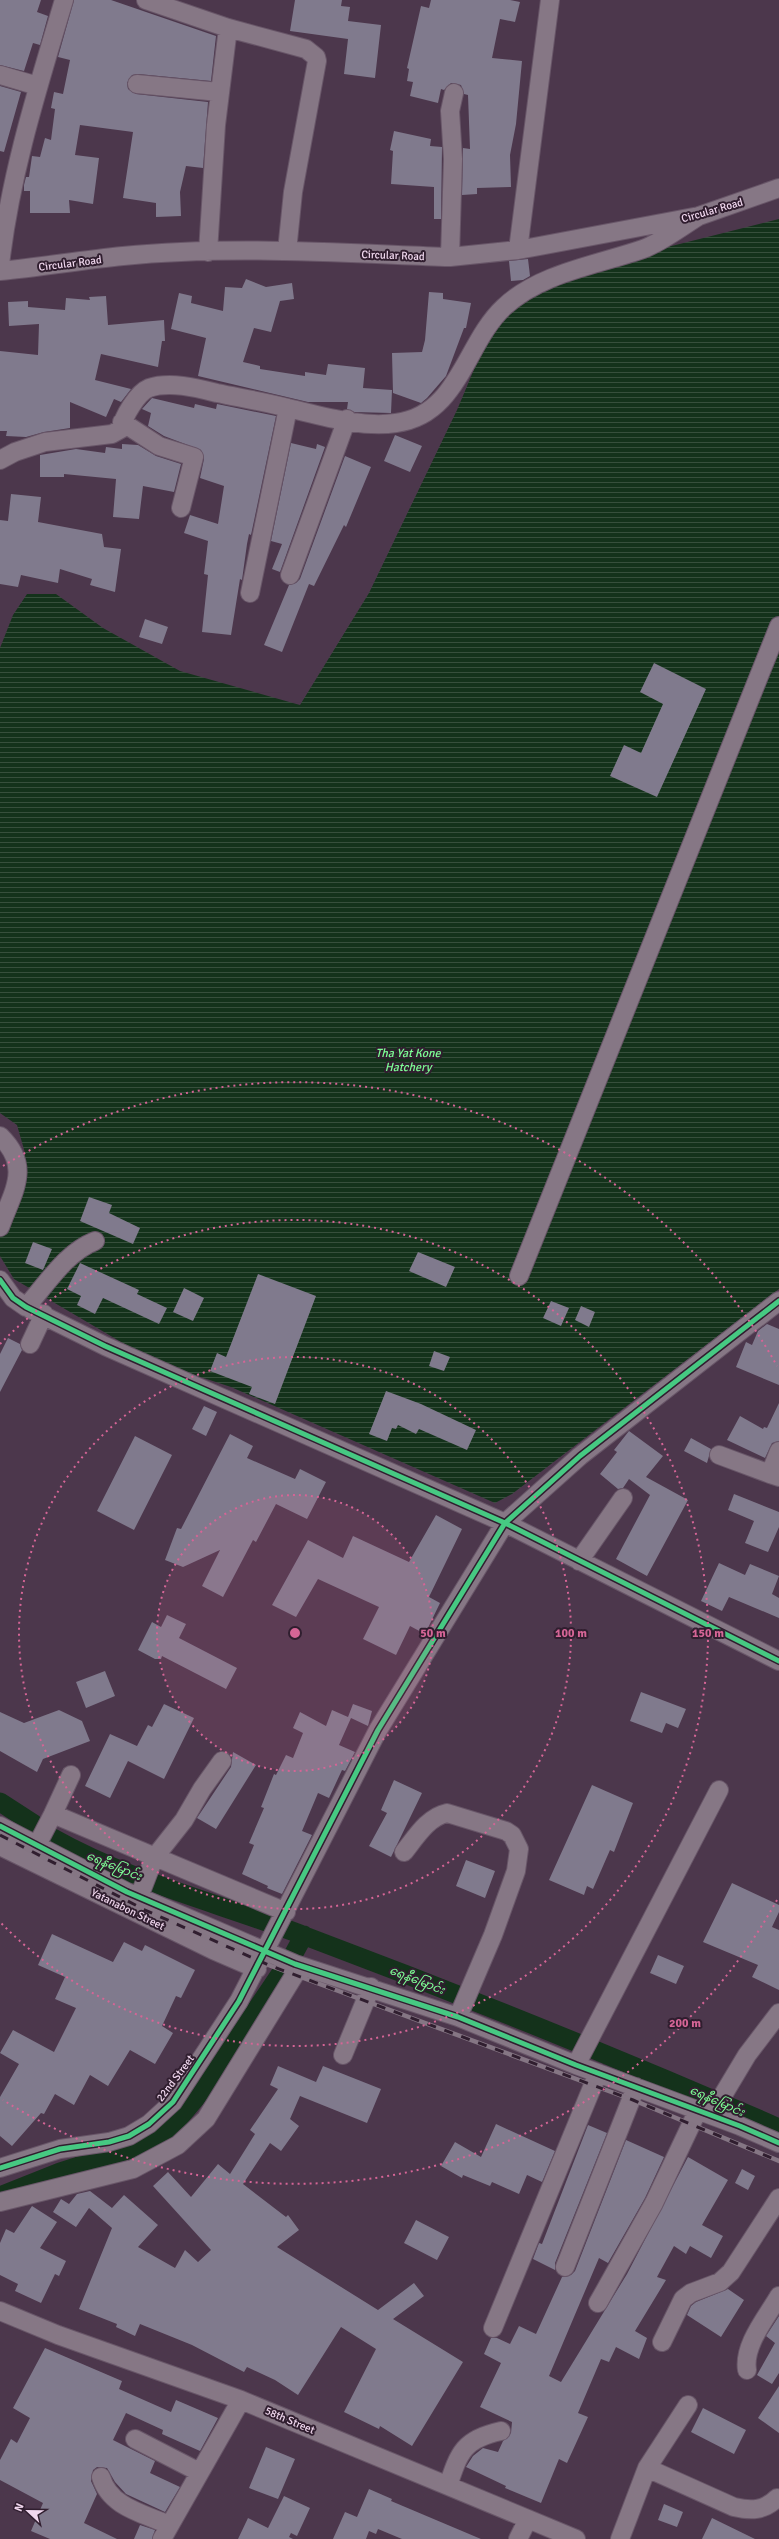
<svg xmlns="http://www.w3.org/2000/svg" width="779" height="2539" font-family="Signika,'Noto Sans Myanmar',sans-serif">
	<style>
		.water { fill: url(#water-rules) }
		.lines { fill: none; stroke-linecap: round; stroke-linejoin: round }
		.canal { stroke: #14321b; stroke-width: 19 }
		.building { fill: #807a8d }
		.minor-casing { stroke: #685668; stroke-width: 20 }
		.minor { stroke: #867785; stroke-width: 18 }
		.rail-casing { stroke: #857684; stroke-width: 4.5 }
		.rail { stroke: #301e2f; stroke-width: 3; stroke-dasharray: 9; stroke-linecap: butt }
		.cycleway-casing { stroke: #301e2f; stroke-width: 8 }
		.cycleway { stroke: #46c982; stroke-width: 5 }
		.ring { fill: none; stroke: #d56596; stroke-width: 2; stroke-dasharray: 2 4 }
		.labels { text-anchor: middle; stroke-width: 4; stroke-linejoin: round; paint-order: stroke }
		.street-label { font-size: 11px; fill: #f1d8ef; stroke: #301e2f }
		.water-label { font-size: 12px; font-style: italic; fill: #7dff95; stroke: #301e2f }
		.centre { fill: #d56596; stroke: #301e2f; stroke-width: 2 }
		.ring-label { font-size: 12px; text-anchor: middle; font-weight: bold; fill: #d56596; stroke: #301e2f; stroke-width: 4; stroke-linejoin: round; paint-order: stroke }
	</style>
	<defs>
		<pattern id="water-rules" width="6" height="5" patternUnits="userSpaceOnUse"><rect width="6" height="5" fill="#14321b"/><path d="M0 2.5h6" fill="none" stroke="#374f3c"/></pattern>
	</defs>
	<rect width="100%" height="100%" fill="#4c374c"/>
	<path class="water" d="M 779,219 L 779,1289 L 512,1494 L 495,1503 L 231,1387 L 155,1362 L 14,1279 L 0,1256 L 0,1236 L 25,1153 L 17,1125 L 0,1113 L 0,648 L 13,615 L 27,594 L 56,594 L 103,628 L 180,671 L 300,705 L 369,593 L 457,410 L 496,317 L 538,293 L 628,257 Z"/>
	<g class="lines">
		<path class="canal" d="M 0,1802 L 34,1824
			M 53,1838 C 131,1882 222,1904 305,1936 C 465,1996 623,2060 779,2128
			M 0,2196 L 60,2172 L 132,2149 L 170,2129 L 201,2092 L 293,1955 L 304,1935"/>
	</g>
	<path class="building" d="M 0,0 L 41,0 L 37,12 L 48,16 L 40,45 L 33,43 L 24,71 L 0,65 Z
		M 74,0 L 111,0 L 216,36 L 211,81 L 138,74 L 132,75 L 127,83 L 128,89 L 136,94 L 208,102 L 203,168 L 186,166 L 180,192 L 181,216 L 156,217 L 156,203 L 123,198 L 133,132 L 80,125 L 75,155 L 99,158 L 93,204 L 69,200 L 70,213 L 30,213 L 30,191 L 24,191 L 24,185 L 26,177 L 29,177 L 32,156 L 40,157 L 45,138 L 51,140 L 55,109 L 51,108 L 54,92 L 63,94 L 70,60 L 58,57 Z
		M 295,0 L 342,0 L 341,6 L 350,7 L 348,21 L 381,25 L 375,78 L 344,74 L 348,39 L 290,31 Z
		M 431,0 L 510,0 L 520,2 L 515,22 L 500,19 L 492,58 L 522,61 L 516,124 L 510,155 L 511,187 L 477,188 L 477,194 L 462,195 L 463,148 L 470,149 L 468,95 L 464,94 L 461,85 L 451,83 L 444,90 L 441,89 L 438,103 L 410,96 L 413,82 L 407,81 L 409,69 L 407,68 L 421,6 L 429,8 Z
		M 0,86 L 21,92 L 4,152 L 0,151 Z
		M 394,131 L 431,139 L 430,146 L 442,147 L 441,219 L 434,219 L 434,187 L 391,184 L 393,151 L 390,150 Z
		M 528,259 L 530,276 L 523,280 L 511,281 L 509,261 Z
		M 246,279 L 266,287 L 292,283 L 294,299 L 280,301 L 271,332 L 254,328 L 243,362 L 260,366 L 260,369 L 305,376 L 305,372 L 326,375 L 328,364 L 365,368 L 363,388 L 392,390 L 391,413 L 354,412 L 347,409 L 348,402 L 308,402 L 198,376 L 206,338 L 171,329 L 179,293 L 192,296 L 191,303 L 223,311 L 225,287 L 242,288 Z
		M 429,292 L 443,293 L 443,299 L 471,303 L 466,328 L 464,328 L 446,376 L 427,398 L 421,403 L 393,393 L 392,353 L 422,352 L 425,340 Z
		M 106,296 L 108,325 L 164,320 L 165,341 L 162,341 L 158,367 L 101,354 L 95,380 L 131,389 L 121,402 L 114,399 L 106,417 L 70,402 L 70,428 L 44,432 L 26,437 L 6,436 L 7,431 L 0,431 L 0,351 L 38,355 L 39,324 L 9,326 L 8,302 L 28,301 L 28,307 L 65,310 L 66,298 L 90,300 L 89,297 Z
		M 152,398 L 194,408 L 195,404 L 216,409 L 217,404 L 276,416 L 251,535 L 249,534 L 247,544 L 242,580 L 240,579 L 231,635 L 202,632 L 208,575 L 204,574 L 208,541 L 184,533 L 190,515 L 218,524 L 224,486 L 200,478 L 204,459 L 201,450 L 164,436 L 148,426 L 151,413 L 142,409 Z
		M 395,435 L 422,446 L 410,472 L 384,461 Z
		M 291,443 L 316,449 L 317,444 L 325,447 L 280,572 L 272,569 L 282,544 L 271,541 Z
		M 122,444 L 138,445 L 156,456 L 181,464 L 174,492 L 143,486 L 139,519 L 113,517 L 116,479 L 64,474 L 64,477 L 40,477 L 40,455 L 76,449 L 105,453 L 106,447 L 122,449 Z
		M 345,456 L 371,467 L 346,527 L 344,525 L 314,586 L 309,584 L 282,652 L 264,645 L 289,585 L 296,583 L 300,579 Z
		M 11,494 L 41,497 L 38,522 L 102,534 L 104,547 L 121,549 L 115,592 L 90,585 L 92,579 L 60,569 L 58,583 L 21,575 L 18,587 L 0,584 L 0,520 L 8,521 Z
		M 145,619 L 168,627 L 162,644 L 139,637 Z
		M 654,663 L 706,689 L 657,797 L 610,776 L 624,745 L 641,753 L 663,704 L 640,692 Z
		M 89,1197 L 112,1205 L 109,1213 L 140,1228 L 133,1244 L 80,1221 Z
		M 33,1242 L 52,1249 L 43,1270 L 25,1263 Z
		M 418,1252 L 455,1267 L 446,1287 L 409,1271 Z
		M 80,1263 L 139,1290 L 137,1294 L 167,1308 L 159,1324 L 103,1298 L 95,1314 L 77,1305 L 81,1296 L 67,1289 Z
		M 258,1274 L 316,1296 L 275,1404 L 249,1394 L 252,1387 L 210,1371 L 217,1353 L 226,1357 Z
		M 184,1288 L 204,1298 L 193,1321 L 173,1312 Z
		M 551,1301 L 569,1308 L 561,1326 L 543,1318 Z
		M 581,1306 L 595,1312 L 589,1327 L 575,1320 Z
		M 767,1324 L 779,1329 L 779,1385 L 736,1367 L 746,1342 L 752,1345 L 758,1331 Z
		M 8,1338 L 20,1344 L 22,1350 L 0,1392 L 0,1354 Z
		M 434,1351 L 450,1357 L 444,1371 L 429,1366 Z
		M 386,1391 L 421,1404 L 476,1430 L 467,1450 L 419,1429 L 416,1434 L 398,1425 L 396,1429 L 392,1428 L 387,1441 L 369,1434 Z
		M 779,1403 L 779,1441 L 772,1443 L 765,1458 L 727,1440 L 740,1416 L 763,1429 L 764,1427 L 767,1428 Z
		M 204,1406 L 217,1412 L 206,1436 L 192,1429 Z
		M 629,1431 L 663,1456 L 646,1477 L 688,1500 L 647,1576 L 616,1559 L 650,1495 L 629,1479 L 623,1488 L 618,1489 L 600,1474 L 617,1452 L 614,1450 Z
		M 230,1434 L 253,1446 L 247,1458 L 295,1479 L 300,1469 L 326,1482 L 307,1519 L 276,1504 L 256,1542 L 253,1540 L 223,1597 L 202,1586 L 220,1550 L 183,1567 L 165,1560 L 177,1528 L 181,1529 Z
		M 135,1436 L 172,1455 L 134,1530 L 97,1511 Z
		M 691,1438 L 711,1449 L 707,1463 L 684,1451 Z
		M 734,1494 L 779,1512 L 779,1527 L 768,1552 L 745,1543 L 754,1521 L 728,1510 Z
		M 436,1515 L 462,1529 L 429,1597 L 440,1603 L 425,1634 L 410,1626 L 396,1655 L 363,1639 L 379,1607 L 318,1579 L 296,1617 L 272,1605 L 308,1540 L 343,1558 L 353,1536 L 409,1562 Z
		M 719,1563 L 745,1575 L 750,1564 L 779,1576 L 772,1594 L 779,1598 L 779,1618 L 729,1597 L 722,1611 L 701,1601 Z
		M 167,1615 L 186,1624 L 179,1638 L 237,1668 L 226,1689 L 162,1656 L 161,1659 L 155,1659 L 138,1650 L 152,1622 L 161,1627 Z
		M 105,1671 L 115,1696 L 86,1708 L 76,1682 Z
		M 641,1692 L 686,1709 L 678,1728 L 666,1723 L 662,1733 L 630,1721 Z
		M 164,1704 L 194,1718 L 164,1779 L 128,1761 L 110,1798 L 85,1786 L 110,1734 L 137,1746 L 148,1725 L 152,1727 Z
		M 353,1704 L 372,1711 L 368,1726 L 351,1718 L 339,1745 L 355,1752 L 345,1771 L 342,1770 L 329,1798 L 318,1793 L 302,1831 L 312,1835 L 282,1894 L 267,1888 L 268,1886 L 242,1874 L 254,1845 L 249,1843 L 264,1808 L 261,1807 L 274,1774 L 276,1775 L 286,1755 L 293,1758 L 303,1733 L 293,1728 L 300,1712 L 326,1726 L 332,1710 L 348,1717 Z
		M 59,1710 L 82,1721 L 90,1741 L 43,1759 L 37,1772 L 0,1751 L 0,1712 L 24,1723 Z
		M 233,1752 L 256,1765 L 216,1829 L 197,1818 L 231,1767 Z
		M 394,1780 L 422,1793 L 391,1857 L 369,1846 L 387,1813 L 381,1810 Z
		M 592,1785 L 633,1803 L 614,1852 L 610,1850 L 593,1889 L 587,1886 L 584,1895 L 549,1880 Z
		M 466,1860 L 495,1871 L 485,1898 L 456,1886 Z
		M 732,1883 L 779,1905 L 779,1912 L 772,1927 L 779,1930 L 779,1990 L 752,1977 L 758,1965 L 703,1942 Z
		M 52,1934 L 113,1962 L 124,1942 L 142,1951 L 145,1945 L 195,1970 L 181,1998 L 176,1996 L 162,2026 L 173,2033 L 155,2064 L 130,2050 L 108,2086 L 90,2075 L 74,2105 L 55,2094 L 44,2114 L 41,2113 L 12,2146 L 0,2136 L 0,2097 L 19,2064 L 0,2053 L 13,2030 L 54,2052 L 76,2008 L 55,1999 L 65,1977 L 38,1965 Z
		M 658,1955 L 684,1966 L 676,1984 L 650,1973 Z
		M 278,2066 L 316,2082 L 323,2066 L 381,2089 L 367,2123 L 300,2096 L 290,2119 L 299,2126 L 281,2151 L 270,2143 L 243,2184 L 286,2217 L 288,2215 L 299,2230 L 277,2247 L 378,2310 L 414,2283 L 424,2296 L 393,2319 L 463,2362 L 412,2446 L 380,2426 L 379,2429 L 344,2412 L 376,2349 L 341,2327 L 298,2395 L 275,2380 L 247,2367 L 244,2372 L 192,2345 L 140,2324 L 135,2336 L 116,2327 L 117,2324 L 79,2309 L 112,2228 L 89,2208 L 76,2227 L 53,2212 L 61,2199 L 69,2204 L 77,2194 L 90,2191 L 112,2208 L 124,2195 L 158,2225 L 138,2247 L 175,2268 L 185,2250 L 198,2262 L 211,2250 L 153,2186 L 168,2172 L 191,2197 L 218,2164 L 230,2174 L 255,2134 L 250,2130 L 278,2089 L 270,2085 Z
		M 496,2124 L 555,2151 L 542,2182 L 527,2175 L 519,2194 L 492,2182 L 490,2186 L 463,2175 L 462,2178 L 441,2166 L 455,2142 L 481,2157 Z
		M 588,2125 L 607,2133 L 555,2263 L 555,2270 L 533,2259 L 539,2243 L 542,2244 Z
		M 626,2140 L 664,2157 L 645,2198 L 608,2263 L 599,2258 L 549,2376 L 561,2382 L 627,2274 L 688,2157 L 728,2180 L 702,2225 L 723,2236 L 711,2258 L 690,2246 L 686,2254 L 674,2246 L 657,2277 L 666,2280 L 635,2331 L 647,2338 L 639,2359 L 616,2347 L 609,2362 L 601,2359 L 578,2413 L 588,2417 L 567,2463 L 559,2459 L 541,2503 L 505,2488 L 506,2486 L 466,2467 L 473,2456 L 483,2448 L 498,2452 L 503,2441 L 511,2433 L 512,2422 L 480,2407 L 501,2363 L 484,2354 L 491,2338 L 497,2338 L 510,2344 L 519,2326 L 536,2334 L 562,2277 L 571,2275 L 575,2271 Z
		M 742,2169 L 755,2176 L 748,2190 L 735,2183 Z
		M 32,2206 L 57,2222 L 40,2248 L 66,2261 L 59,2276 L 55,2274 L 41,2303 L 15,2291 L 18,2284 L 0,2275 L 0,2243 L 6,2229 L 14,2233 Z
		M 416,2220 L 449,2237 L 437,2260 L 404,2243 Z
		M 728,2289 L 744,2300 L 721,2337 L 687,2315 L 691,2306 L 696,2302 Z
		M 779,2316 L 779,2373 L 772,2384 L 757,2375 L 775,2343 L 766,2336 Z
		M 45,2348 L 122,2381 L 119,2389 L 171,2412 L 176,2400 L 218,2418 L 200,2451 L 162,2434 L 163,2430 L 126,2413 L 113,2440 L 155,2461 L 150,2473 L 180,2487 L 165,2512 L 126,2494 L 115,2482 L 107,2468 L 97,2467 L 93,2470 L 91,2481 L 97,2494 L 84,2523 L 117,2539 L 50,2539 L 31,2531 L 43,2503 L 0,2480 L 0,2460 L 11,2439 L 17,2443 L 30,2418 L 13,2408 Z
		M 779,2386 L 779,2433 L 758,2418 Z
		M 703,2408 L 746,2430 L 734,2454 L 691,2432 Z
		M 266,2447 L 295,2459 L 278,2499 L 249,2488 Z
		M 369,2489 L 392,2499 L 391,2501 L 481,2539 L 402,2539 L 378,2529 L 376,2534 L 369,2531 L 366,2539 L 333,2539 L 345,2512 L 357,2517 Z
		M 284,2496 L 310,2508 L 297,2536 L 291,2533 L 289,2537 L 293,2539 L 238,2539 L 248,2518 L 268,2528 Z
		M 664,2504 L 683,2512 L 677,2527 L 658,2520 Z
		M 712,2518 L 755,2539 L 702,2539 Z
		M 140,2525 L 155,2530 L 152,2539 L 134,2539 Z"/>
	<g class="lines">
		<g class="minor-casing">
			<path id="minor" d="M 146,0 L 228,28 L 306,49 L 316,57 L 317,61 L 293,192 L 287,251
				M 0,75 L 38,86
				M 137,84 L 219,92
				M 518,250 L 550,0
				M 208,252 L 216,125 L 228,28
				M 450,257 L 453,159 L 450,111 L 454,93
				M 0,265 C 10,175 38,87 64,0
				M 0,271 C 41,267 82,260 123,256 C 231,245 341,253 450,257 L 518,250 L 699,216 L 779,188
				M 122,422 L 159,446 L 194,457 L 181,508
				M 0,460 L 15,452 L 45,442 L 112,434 L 121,429 C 123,417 137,393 149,388 C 170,381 197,388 217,393 C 241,398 265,402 288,408 C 322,416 361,428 396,423 C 459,415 465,343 504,307 C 540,273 597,265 643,249 C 662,242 681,227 699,216
				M 290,575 L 347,419
				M 250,593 L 288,408
				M 0,1136 C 32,1167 13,1191 0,1227
				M 519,1276 L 779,626
				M 0,1280 L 13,1298 L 26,1307 L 105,1346 L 505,1523 L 779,1661
				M 26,1307 C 47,1284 65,1253 95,1241
				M 30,1344 L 44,1314
				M 779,1451 L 770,1474 L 779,1477
				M 719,1455 L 770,1474
				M 579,1561 L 623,1498
				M 71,1775 L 53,1814 L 286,1912
				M 0,1826 L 127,1892 L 295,1964 L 458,2017 L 576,2065 L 740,2126 L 779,2143
				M 0,1846 L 213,1950 L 257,1969
				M 36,1847 L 53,1814
				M 404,1852 C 416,1837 428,1817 447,1813 L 506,1831 L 512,1835 L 519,1849 L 516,1871 L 493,1935 L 458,2017
				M 139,1897 L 154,1858 L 184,1820 L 202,1789 L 222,1761
				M 343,2055 L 371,1987
				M 576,2065 L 719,1790
				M 711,2115 L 747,2055 L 779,2013
				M 0,2168 L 60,2149 L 109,2142 L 129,2136 L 149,2124 L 173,2102 L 239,2001 L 378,1730 L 505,1523 L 580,1456 L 779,1301
				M 0,2202 L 133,2169 L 178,2145 L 206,2119 L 300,1966
				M 565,2267 L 636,2087
				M 598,2303 L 654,2203 L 698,2110
				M 0,2311 L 58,2335 L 241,2400 L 576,2539
				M 493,2328 L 598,2073
				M 662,2342 L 683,2299 L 691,2293 L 720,2282 L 731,2272 L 779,2198
				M 747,2370 C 743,2345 767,2317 779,2296
				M 135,2439 L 199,2472
				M 647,2468 L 734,2507 C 751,2511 764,2511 777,2498
				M 101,2477 C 110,2507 142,2513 169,2525
				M 448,2486 C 459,2452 464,2439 501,2431
				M 162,2539 L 241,2400
				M 518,2539 L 528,2519
				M 620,2539 L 647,2468 L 688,2405"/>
		</g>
		<use href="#minor" class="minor"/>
		<g class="rail-casing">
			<path id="rail" d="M 0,1835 L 145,1910 L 271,1966 L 633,2100 L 779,2161"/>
		</g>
		<use href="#rail" class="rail"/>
		<g class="cycleway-casing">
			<path id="cycleway" d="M 0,1280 L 13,1298 L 26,1307 L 105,1346 L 505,1523 L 779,1661
				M 0,1826 L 127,1892 L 295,1964 L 458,2017 L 576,2065 L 740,2126 L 779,2143
				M 0,2168 L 60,2149 L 109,2142 L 129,2136 L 149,2124 L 173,2102 L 239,2001 L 378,1730 L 505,1523 L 580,1456 L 779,1301"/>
		</g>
		<use href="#cycleway" class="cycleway"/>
	</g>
	<circle cx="295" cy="1633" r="138" fill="#d56596" fill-opacity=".12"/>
	<g class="ring">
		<circle cx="295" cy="1633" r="138"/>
		<circle cx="295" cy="1633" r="276"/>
		<path d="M0 1344A413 413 0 1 1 0 1922"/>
		<path d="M777 1900A551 551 0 0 1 3 2100M3 1166A551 551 0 0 1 777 1366"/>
	</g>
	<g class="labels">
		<g class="street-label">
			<text transform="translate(712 210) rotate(-16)" y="4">Circular Road</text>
			<text transform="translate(393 255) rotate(2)" y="4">Circular Road</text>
			<text transform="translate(70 263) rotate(-7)" y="4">Circular Road</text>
			<text transform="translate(128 1909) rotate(26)" y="4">Yatanabon Street</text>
			<text transform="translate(175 2078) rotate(-53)" y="4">22nd Street</text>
			<text transform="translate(290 2420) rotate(23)" y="4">58th Street</text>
		</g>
		<g class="water-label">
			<text x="408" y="1057">Tha Yat Kone<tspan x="408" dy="14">Hatchery</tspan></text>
			<text transform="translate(114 1866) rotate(22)" y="4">ရေနီမြောင်း</text>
			<text transform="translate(417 1980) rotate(21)" y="4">ရေနီမြောင်း</text>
			<text transform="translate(717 2101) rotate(24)" y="4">ရေနီမြောင်း</text>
		</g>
	</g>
	<circle cx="295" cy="1633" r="6" class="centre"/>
	<g class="ring-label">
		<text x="433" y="1637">50 m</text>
		<text x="571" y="1637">100 m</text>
		<text x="708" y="1637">150 m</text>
		<text x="685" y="2027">200 m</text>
	</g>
	<g transform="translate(28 2511) rotate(292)" stroke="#301e2f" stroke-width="3" paint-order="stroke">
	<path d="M0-3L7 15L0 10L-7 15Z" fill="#f1d8ef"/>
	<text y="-6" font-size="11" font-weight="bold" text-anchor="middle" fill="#f1d8ef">N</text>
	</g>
</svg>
